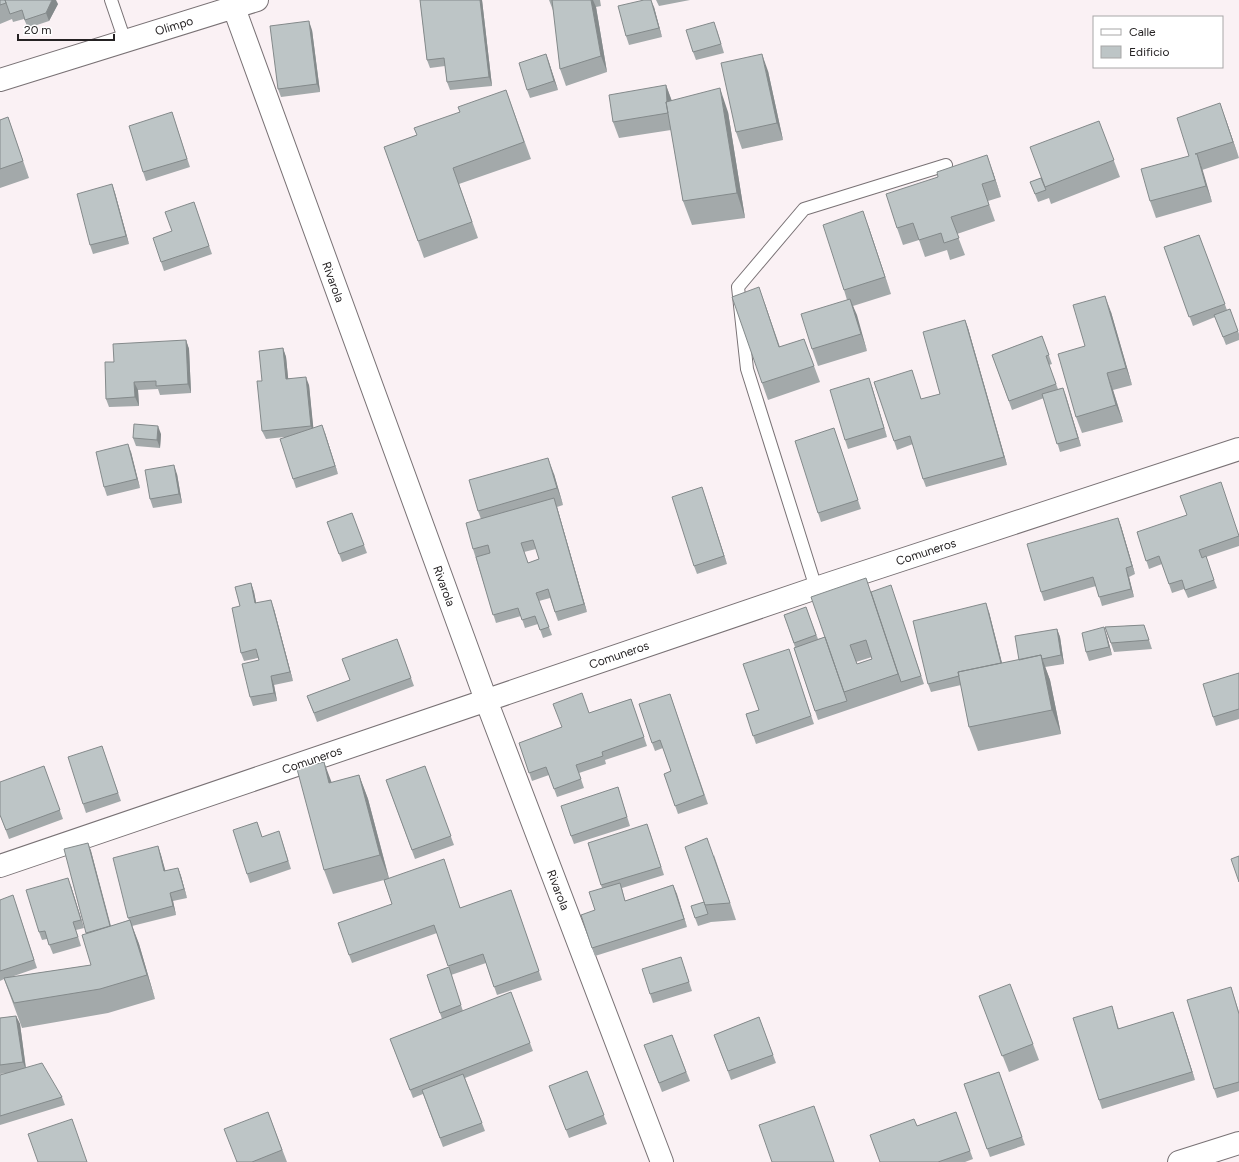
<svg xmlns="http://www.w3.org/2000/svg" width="1239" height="1162" font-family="Figtree,sans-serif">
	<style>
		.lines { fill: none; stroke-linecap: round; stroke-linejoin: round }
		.lane-casing { stroke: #797275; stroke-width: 14 }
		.street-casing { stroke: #797275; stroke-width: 24 }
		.secondary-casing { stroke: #797275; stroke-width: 24 }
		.lane { stroke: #fff; stroke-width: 12 }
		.street { stroke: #fff; stroke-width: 22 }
		.secondary { stroke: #fff; stroke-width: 22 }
		.wall { fill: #a3a9aa; fill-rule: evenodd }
		.shaded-wall { fill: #848a8b }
		.building { fill: #bdc5c6; stroke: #848a8b; fill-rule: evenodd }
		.labels { text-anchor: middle; stroke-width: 3; stroke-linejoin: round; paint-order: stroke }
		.street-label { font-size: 12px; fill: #252223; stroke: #fff }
	</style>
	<rect width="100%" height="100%" fill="#faf1f4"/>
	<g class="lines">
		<g class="lane-casing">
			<path id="lane" d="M 111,0 L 125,41
				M 816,588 L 747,369 L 738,287 L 804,209 L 946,165"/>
		</g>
		<g class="street-casing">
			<path id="street" d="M 234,8 L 486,700 L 662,1162
				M 0,80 L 257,0
				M 0,866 L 816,588 L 1239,449"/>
		</g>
		<g class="secondary-casing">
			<path id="secondary" d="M 1179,1162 L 1239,1143"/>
		</g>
		<use href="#lane" class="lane"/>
		<use href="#street" class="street"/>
		<use href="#secondary" class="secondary"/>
	</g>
	<path class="wall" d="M 0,0 L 58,4 L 49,21 L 28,28 L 24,19 L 13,22 L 12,19 L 0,24 Z
		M 420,0 L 482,0 L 492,86 L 450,90 L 447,82 L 445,66 L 430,68 L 427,60 Z
		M 549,0 L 600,0 L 601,6 L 596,7 L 607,72 L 566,86 L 560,69 L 554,13 Z
		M 656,0 L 690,0 L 659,6 Z
		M 654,7 L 662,37 L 629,45 L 626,36 Z
		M 312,30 L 320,92 L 281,97 L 278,89 Z
		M 717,30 L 724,53 L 696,60 L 693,52 Z
		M 546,54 L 558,90 L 530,98 L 527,90 Z
		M 768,71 L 783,140 L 742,149 L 736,132 Z
		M 666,85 L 672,101 L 728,112 L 745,218 L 692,225 L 683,201 L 671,130 L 619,138 L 613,122 Z
		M 506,90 L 531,159 L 459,184 L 478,238 L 424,258 L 384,147 L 417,135 L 460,112 Z
		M 172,112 L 190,167 L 146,181 L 143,172 Z
		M 8,117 L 29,178 L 0,188 L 0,120 Z
		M 1226,120 L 1239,158 L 1202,170 L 1212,202 L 1156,218 L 1150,201 L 1189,156 Z
		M 1099,121 L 1120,177 L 1051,204 L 1049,198 L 1038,202 L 1030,182 L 1041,178 Z
		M 993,172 L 1001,197 L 988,201 L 995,221 L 957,234 L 965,255 L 950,260 L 947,250 L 925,257 L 919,240 L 903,245 L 897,228 Z
		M 112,184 L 115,193 L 129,244 L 93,254 L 90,245 Z
		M 194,202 L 212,254 L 164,271 L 161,262 L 172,231 Z
		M 869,228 L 891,294 L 853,306 L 867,351 L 818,366 L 812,349 L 847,300 L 844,290 Z
		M 1199,235 L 1227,310 L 1230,309 L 1239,334 L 1239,340 L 1226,345 L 1215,317 L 1193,326 L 1164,247 Z
		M 765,304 L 780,347 L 804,339 L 820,382 L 768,400 L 762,383 Z
		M 1111,312 L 1132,385 L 1113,390 L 1123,422 L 1082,433 L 1076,417 L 1085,346 Z
		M 965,320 L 968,328 L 1007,465 L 926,487 L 923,479 L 913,444 L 897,450 L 894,441 L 921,399 L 940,394 Z
		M 1042,336 L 1052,364 L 1049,365 L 1058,389 L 1063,388 L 1081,446 L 1060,452 L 1044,398 L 1012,410 L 992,355 Z
		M 186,340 L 189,349 L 191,393 L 160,395 L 158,389 L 138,390 L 139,406 L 109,407 L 106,399 L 114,362 Z
		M 283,348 L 286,357 L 288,378 L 309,385 L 313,428 L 325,433 L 338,474 L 296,488 L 293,479 L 284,437 L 266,439 L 262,431 L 262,381 Z
		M 872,387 L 887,437 L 848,449 L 845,440 Z
		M 161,434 L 160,448 L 136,446 L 133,438 Z
		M 837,437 L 861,509 L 821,522 L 818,513 Z
		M 131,452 L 140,488 L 107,496 L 104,487 Z
		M 177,474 L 182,503 L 153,508 L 150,499 Z
		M 554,474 L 563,505 L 557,507 L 587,612 L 558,621 L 550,598 L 539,601 L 552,635 L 543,638 L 538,624 L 525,628 L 521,616 L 496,623 L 473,549 L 481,519 L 478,511 ZM 536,549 L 539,559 L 528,563 L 524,552 Z
		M 705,496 L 727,564 L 697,574 L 694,566 Z
		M 352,513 L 367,553 L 342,562 L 327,522 Z
		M 1118,518 L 1121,526 L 1135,574 L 1129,577 L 1134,597 L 1102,606 L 1096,586 L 1044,601 L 1041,592 Z
		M 1137,532 L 1239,535 L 1239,546 L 1206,557 L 1217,588 L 1188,598 L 1184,589 L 1172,593 L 1162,564 L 1149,569 Z
		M 251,583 L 254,592 L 256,603 L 274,609 L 293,681 L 274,685 L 277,701 L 253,706 L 250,697 L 259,660 L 258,658 L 244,661 L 241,653 L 240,606 Z
		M 871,592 L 894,594 L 924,684 L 818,720 L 794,648 L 795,647 L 784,615 L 806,607 L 818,639 L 825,637 ZM 872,657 L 872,659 L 857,664 L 856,662 Z
		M 989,612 L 1002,663 L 1019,660 L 1057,629 L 1060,637 L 1064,664 L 1045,667 L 1050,680 L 1061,734 L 978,751 L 969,727 L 961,685 L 931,692 L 928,684 Z
		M 1144,625 L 1152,649 L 1114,652 L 1105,627 Z
		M 1107,636 L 1112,655 L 1089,661 L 1086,652 Z
		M 397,639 L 414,686 L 317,722 L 307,696 L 350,680 Z
		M 789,649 L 814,724 L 756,744 L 746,714 L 759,710 Z
		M 1239,673 L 1239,719 L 1216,726 L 1213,717 Z
		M 670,694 L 708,804 L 678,814 L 664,774 L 671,771 L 663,748 L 655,751 L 652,743 Z
		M 631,699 L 647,746 L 605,760 L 606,764 L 579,773 L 584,788 L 557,797 L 549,775 L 532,781 L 519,743 L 562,727 L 589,713 Z
		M 102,746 L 121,801 L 86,813 L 83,804 Z
		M 324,762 L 331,783 L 359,775 L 368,799 L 389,878 L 461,908 L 511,890 L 542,980 L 497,995 L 486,963 L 451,975 L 463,1011 L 511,992 L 533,1051 L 465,1078 L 485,1131 L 443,1147 L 423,1094 L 413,1098 L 390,1039 L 442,1019 L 427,975 L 449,967 L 437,933 L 352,963 L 349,955 L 392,904 L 384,880 L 333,894 L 324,870 Z
		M 44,766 L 63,819 L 9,839 L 0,815 Z
		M 425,766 L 454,845 L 415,859 L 386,780 Z
		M 618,787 L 630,826 L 574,844 L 571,836 Z
		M 260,831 L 262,837 L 282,840 L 291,869 L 250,883 L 247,874 Z
		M 650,832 L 664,875 L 622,888 L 625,901 L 673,885 L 687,927 L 595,956 L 592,948 L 595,910 L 602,888 L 588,843 Z
		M 88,843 L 91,851 L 111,926 L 129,920 L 128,918 L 158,846 L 161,855 L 165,871 L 178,868 L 181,876 L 187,898 L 173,901 L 176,915 L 132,926 L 139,944 L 155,999 L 108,1013 L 22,1028 L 4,979 L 0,981 L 0,900 L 16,904 L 37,968 L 11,977 L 91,965 L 86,933 Z
		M 714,855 L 736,920 L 711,922 L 698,926 L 695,918 L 704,902 Z
		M 71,886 L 84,928 L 76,930 L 81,946 L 53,954 L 47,939 L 42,940 L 39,932 Z
		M 684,966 L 692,991 L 653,1003 L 650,994 Z
		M 1231,987 L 1239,1012 L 1239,1091 L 1217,1098 L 1214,1089 Z
		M 979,996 L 1033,1044 L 1039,1060 L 1009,1072 Z
		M 1112,1006 L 1119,1029 L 1173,1012 L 1195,1080 L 1102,1109 L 1099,1100 Z
		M 16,1016 L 20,1024 L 26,1068 L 62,1097 L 65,1105 L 0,1125 L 0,1075 L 8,1073 L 0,1074 L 0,1018 Z
		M 759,1017 L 776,1063 L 731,1080 L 714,1035 Z
		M 672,1035 L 690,1081 L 662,1092 L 644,1045 Z
		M 587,1071 L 607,1124 L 569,1138 L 549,1086 Z
		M 999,1072 L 1025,1145 L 990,1157 L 964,1084 Z
		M 268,1112 L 287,1162 L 236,1162 Z
		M 956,1112 L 973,1159 L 965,1162 L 880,1162 L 917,1126 Z"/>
	<path class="shaded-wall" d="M 52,0 L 56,0 L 58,4 L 49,21 L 46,13 Z
		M 480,0 L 482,0 L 492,86 L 489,77 Z
		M 591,0 L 593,0 L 596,7 L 607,72 L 601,56 Z
		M 651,0 L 654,7 L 662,37 L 659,28 Z
		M 309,21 L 312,30 L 320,92 L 317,84 Z
		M 546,54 L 549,62 L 558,90 L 554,81 Z
		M 762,54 L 768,71 L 783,140 L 777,123 Z
		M 666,85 L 672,102 L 668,113 Z
		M 720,88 L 728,112 L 745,218 L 737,193 Z
		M 1220,103 L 1226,120 L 1239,158 L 1233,142 Z
		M 1197,154 L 1203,171 L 1212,202 L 1206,186 Z
		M 987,155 L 993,172 L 1001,197 L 995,180 Z
		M 112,184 L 115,193 L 129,244 L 126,236 Z
		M 863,211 L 869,228 L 891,294 L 885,277 Z
		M 759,287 L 765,304 L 785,364 L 779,347 Z
		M 1105,296 L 1111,312 L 1132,385 L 1126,368 Z
		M 850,299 L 857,315 L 867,351 L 861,334 Z
		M 965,320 L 968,328 L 1007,465 L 1004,457 Z
		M 186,340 L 189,349 L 191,393 L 188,384 Z
		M 283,348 L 286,357 L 289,387 L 286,379 Z
		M 1107,373 L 1113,390 L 1123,422 L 1116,405 Z
		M 306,377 L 309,385 L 314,434 L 311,426 Z
		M 869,378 L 872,387 L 887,437 L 884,428 Z
		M 134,382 L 138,390 L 139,406 L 135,397 Z
		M 1063,388 L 1066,396 L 1081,446 L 1078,438 Z
		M 322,425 L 325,433 L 338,474 L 335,466 Z
		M 158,426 L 161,434 L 160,448 L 157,440 Z
		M 128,444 L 131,452 L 140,488 L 137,479 Z
		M 548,458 L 554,474 L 563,505 L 557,488 Z
		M 174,465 L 177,474 L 182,503 L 179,494 Z
		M 702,487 L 705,496 L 727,564 L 724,556 Z
		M 554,498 L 557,507 L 587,612 L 584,604 Z
		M 1118,518 L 1121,526 L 1135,574 L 1132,566 Z
		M 1126,568 L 1129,577 L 1134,597 L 1131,589 Z
		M 251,583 L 254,592 L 258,612 L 255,603 Z
		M 271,600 L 274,609 L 293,681 L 290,672 Z
		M 986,603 L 989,612 L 1005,675 L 1002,666 Z
		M 1104,627 L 1107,636 L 1112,655 L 1109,647 Z
		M 1057,629 L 1060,637 L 1064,664 L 1061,655 Z
		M 1041,655 L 1050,680 L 1061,734 L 1052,710 Z
		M 271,676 L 274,685 L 277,701 L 274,693 Z
		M 324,762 L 333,786 L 329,783 Z
		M 359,775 L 368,799 L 389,879 L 380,855 Z
		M 88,843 L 91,851 L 116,947 L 113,938 Z
		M 158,846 L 161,855 L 168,880 L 164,871 Z
		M 178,868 L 181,876 L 187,898 L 184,889 Z
		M 68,878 L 71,886 L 84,928 L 81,920 Z
		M 673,885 L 677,894 L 687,927 L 684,919 Z
		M 170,893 L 173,901 L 176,915 L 173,906 Z
		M 130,920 L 139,944 L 155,999 L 147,975 Z
		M 1173,1012 L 1176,1020 L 1195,1080 L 1192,1072 Z
		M 16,1016 L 20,1024 L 26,1070 L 23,1062 Z"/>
	<path class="building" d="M 0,0 L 5,0 L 6,3 L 0,5 Z
		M 5,0 L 52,0 L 46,13 L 25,20 L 22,10 L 10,14 Z
		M 420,0 L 480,0 L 489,77 L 447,82 L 444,58 L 427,60 Z
		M 552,0 L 591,0 L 601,56 L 560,69 Z
		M 644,0 L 651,0 L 659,28 L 626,36 L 618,6 Z
		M 309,21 L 317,84 L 278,89 L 270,26 Z
		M 714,22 L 721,44 L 693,52 L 686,30 Z
		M 546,54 L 554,81 L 527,90 L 519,63 Z
		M 762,54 L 777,123 L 736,132 L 721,63 Z
		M 666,85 L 667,102 L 666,102 L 668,113 L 613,122 L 609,95 Z
		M 720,88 L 737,193 L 683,201 L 666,102 Z
		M 506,90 L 524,142 L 453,168 L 472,222 L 418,241 L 384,147 L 417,135 L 414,128 L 460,112 L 458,107 Z
		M 1220,103 L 1233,142 L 1195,154 L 1197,154 L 1206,186 L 1150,201 L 1141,169 L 1189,156 L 1177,118 Z
		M 172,112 L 187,159 L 143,172 L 129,126 Z
		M 8,117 L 23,161 L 0,169 L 0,120 Z
		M 1099,121 L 1114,160 L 1045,187 L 1030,147 Z
		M 987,155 L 995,180 L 982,184 L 989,205 L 951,217 L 959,238 L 944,243 L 941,233 L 919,240 L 913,223 L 897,228 L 886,194 L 938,177 L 937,172 Z
		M 1041,178 L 1046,190 L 1035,194 L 1030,182 Z
		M 112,184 L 126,236 L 90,245 L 77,194 Z
		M 194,202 L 209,246 L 161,262 L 153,238 L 172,231 L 165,212 Z
		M 863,211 L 885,277 L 844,290 L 823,225 Z
		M 1199,235 L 1225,304 L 1189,317 L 1164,247 Z
		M 759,287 L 779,347 L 804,339 L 814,366 L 762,383 L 732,297 Z
		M 1105,296 L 1126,368 L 1107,373 L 1116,405 L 1076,417 L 1058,354 L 1085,346 L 1073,305 Z
		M 850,299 L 861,334 L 812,349 L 801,314 Z
		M 1230,309 L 1238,331 L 1223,337 L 1214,315 Z
		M 965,320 L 1004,457 L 923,479 L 910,436 L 894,441 L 874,382 L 912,370 L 921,399 L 940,394 L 923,332 Z
		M 1042,336 L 1049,355 L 1046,356 L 1056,384 L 1009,401 L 992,355 Z
		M 186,340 L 188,384 L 156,386 L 156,381 L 134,382 L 135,397 L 106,399 L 105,362 L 114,362 L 113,344 Z
		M 283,348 L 286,379 L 306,377 L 311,426 L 262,431 L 257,381 L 262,381 L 259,351 Z
		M 869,378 L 884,428 L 845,440 L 830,390 Z
		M 1063,388 L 1078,438 L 1057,444 L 1042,394 Z
		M 134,424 L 158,426 L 157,440 L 133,438 Z
		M 322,425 L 335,466 L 293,479 L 280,439 Z
		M 834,428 L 858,500 L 818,513 L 795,441 Z
		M 128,444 L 137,479 L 104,487 L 96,452 Z
		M 548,458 L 557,488 L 478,511 L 469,480 Z
		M 174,465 L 179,494 L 150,499 L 145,470 Z
		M 1221,482 L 1239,536 L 1199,550 L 1202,558 L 1206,556 L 1214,580 L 1185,590 L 1182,580 L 1169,584 L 1159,556 L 1146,561 L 1137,532 L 1187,515 L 1180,496 Z
		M 702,487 L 724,556 L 694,566 L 672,497 Z
		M 554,498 L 584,604 L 555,612 L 548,589 L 536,593 L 549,627 L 540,630 L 535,616 L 522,620 L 518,608 L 493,615 L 476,557 L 490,553 L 488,545 L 473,549 L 466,523 ZM 533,540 L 539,559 L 528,563 L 521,543 Z
		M 352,513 L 364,545 L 339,554 L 327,522 Z
		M 1118,518 L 1132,566 L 1126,568 L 1131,589 L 1099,597 L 1093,577 L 1041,592 L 1027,544 Z
		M 866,578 L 898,674 L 844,692 L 811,597 ZM 866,640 L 872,659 L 857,664 L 850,645 Z
		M 251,583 L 255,603 L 271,600 L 290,672 L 271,676 L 274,693 L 250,697 L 242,664 L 259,660 L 256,649 L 241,653 L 232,608 L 240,606 L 235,587 Z
		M 891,585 L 921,676 L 901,682 L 871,592 Z
		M 986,603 L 1001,663 L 958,672 L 959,676 L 928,684 L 913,621 Z
		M 806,607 L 816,635 L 794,643 L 784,615 Z
		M 1144,625 L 1149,640 L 1111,643 L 1105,627 Z
		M 1104,627 L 1109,647 L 1086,652 L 1082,633 Z
		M 1057,629 L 1061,655 L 1042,659 L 1041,655 L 1019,660 L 1015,636 Z
		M 825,637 L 847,701 L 815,711 L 794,648 Z
		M 397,639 L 411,678 L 314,713 L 307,696 L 350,680 L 342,659 Z
		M 789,649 L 811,716 L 753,736 L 746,714 L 759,710 L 743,664 Z
		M 1041,655 L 1052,710 L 969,727 L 958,672 Z
		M 1239,673 L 1239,709 L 1213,717 L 1203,684 Z
		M 582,693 L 589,713 L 631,699 L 644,737 L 602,752 L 603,756 L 576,765 L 581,779 L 554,789 L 546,767 L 529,773 L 519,743 L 562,727 L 553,704 Z
		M 670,694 L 704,795 L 675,806 L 664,774 L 671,771 L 660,740 L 652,743 L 639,704 Z
		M 102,746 L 118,793 L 83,804 L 68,757 Z
		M 324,762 L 329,783 L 359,775 L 380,855 L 324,870 L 297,769 Z
		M 44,766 L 60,810 L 6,830 L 0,815 L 0,782 Z
		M 425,766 L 451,836 L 412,850 L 386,780 Z
		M 618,787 L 627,817 L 571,836 L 561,806 Z
		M 257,822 L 262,837 L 279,831 L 288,861 L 247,874 L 233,830 Z
		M 647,824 L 661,867 L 601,885 L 588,843 Z
		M 707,838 L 730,903 L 705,905 L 685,847 Z
		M 88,843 L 110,926 L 86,933 L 64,849 Z
		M 158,846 L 164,871 L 178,868 L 184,889 L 170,893 L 173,906 L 128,918 L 113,858 Z
		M 1239,856 L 1239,882 L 1231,859 Z
		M 444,859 L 460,908 L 511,890 L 539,971 L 494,987 L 483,954 L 448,966 L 434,925 L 349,955 L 338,923 L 392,904 L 384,880 Z
		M 68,878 L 81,920 L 73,922 L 78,937 L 49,945 L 45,931 L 39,932 L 26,890 Z
		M 620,883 L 625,901 L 673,885 L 684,919 L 592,948 L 581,915 L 595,910 L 589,892 Z
		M 13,895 L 34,960 L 0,971 L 0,900 Z
		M 704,902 L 708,914 L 695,918 L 691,906 Z
		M 130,920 L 147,975 L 100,989 L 14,1003 L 4,978 L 91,965 L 82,935 Z
		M 681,957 L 689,982 L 650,994 L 642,969 Z
		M 449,967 L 461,1005 L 440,1013 L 427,975 Z
		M 1010,984 L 1033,1044 L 1002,1056 L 979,996 Z
		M 1231,987 L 1239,1014 L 1239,1082 L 1214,1089 L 1187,1000 Z
		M 511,992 L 530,1043 L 410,1090 L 390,1039 Z
		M 1112,1006 L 1118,1029 L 1173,1012 L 1192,1072 L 1099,1100 L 1073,1018 Z
		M 16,1016 L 23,1062 L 0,1065 L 0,1018 Z
		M 759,1017 L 773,1055 L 728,1071 L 714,1035 Z
		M 672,1035 L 686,1072 L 659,1083 L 644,1045 Z
		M 42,1063 L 62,1097 L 0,1116 L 0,1075 Z
		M 587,1071 L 604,1115 L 566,1130 L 549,1086 Z
		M 999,1072 L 1022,1137 L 987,1149 L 964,1084 Z
		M 463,1074 L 482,1123 L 440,1138 L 422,1090 Z
		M 814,1106 L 834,1162 L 772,1162 L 759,1125 Z
		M 268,1112 L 282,1150 L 252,1162 L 237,1162 L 224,1129 Z
		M 956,1112 L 970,1151 L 938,1162 L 880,1162 L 870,1135 L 914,1119 L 917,1126 Z
		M 72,1119 L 87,1162 L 38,1162 L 28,1134 Z"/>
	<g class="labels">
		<g class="street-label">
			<text transform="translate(174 26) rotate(-17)" y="4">Olimpo</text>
			<text transform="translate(333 282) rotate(70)" y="4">Rivarola</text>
			<text transform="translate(926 552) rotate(-18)" y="4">Comuneros</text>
			<text transform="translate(444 586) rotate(70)" y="4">Rivarola</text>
			<text transform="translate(619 655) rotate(-19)" y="4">Comuneros</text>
			<text transform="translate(312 760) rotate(-19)" y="4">Comuneros</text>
			<text transform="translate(558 890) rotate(69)" y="4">Rivarola</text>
		</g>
	</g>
	<rect x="1093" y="16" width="130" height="52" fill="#ffffff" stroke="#a8a7a7"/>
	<rect x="1101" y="29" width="20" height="6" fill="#ffffff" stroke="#a8a7a7"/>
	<text x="1129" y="36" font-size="12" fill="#252223">Calle</text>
	<rect x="1101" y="46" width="20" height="12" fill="#bdc5c6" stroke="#a8a7a7"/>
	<text x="1129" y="56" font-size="12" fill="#252223">Edificio</text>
	<path d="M18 34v6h96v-6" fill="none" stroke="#252223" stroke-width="2"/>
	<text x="24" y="34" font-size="12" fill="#252223" stroke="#ffffff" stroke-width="3" paint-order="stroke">20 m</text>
</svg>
